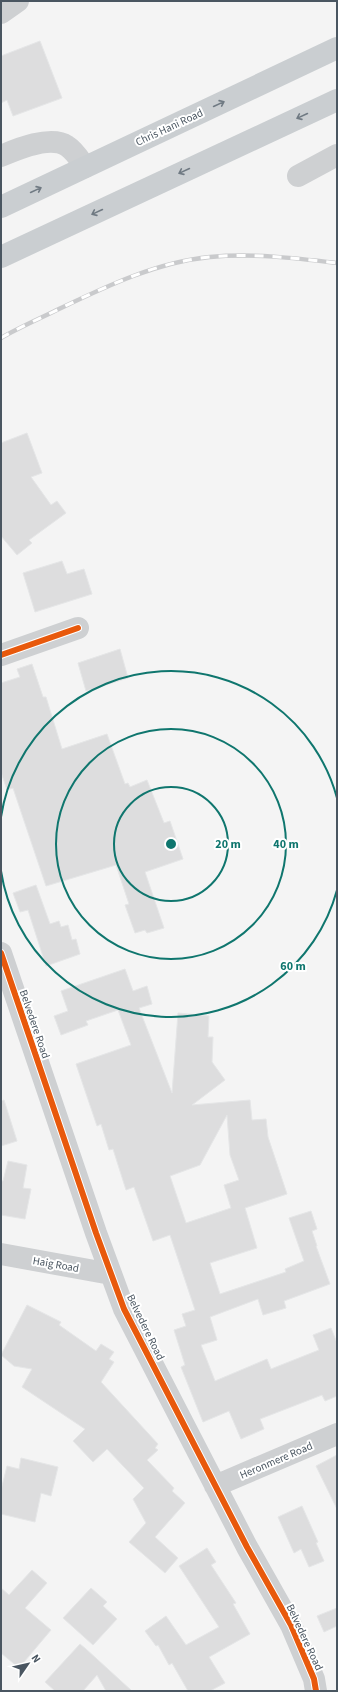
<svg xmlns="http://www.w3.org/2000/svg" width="338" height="1692" font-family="'Source Sans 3',sans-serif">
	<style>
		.building { fill: #ddddde; stroke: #e5e6e7; fill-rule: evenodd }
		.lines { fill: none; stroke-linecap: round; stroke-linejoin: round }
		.minor { stroke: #ced0d2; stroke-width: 22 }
		.major { stroke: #caced1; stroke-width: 22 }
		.rail-casing { stroke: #c9cacc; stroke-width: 4.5 }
		.rail { stroke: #fff; stroke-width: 3; stroke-dasharray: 9; stroke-linecap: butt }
		.cycleway-casing { stroke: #fff; stroke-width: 8 }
		.cycleway { stroke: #e8590c; stroke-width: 6 }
		.oneway { stroke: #707a83 }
		.ring { fill: none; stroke: #0f766e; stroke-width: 2 }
		.labels { text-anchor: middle; stroke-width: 4; stroke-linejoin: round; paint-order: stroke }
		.street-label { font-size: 11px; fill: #4a5661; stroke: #fff }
		.centre { fill: #0f766e; stroke: #fff; stroke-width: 2 }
		.ring-label { font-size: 12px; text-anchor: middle; font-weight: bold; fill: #0f766e; stroke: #fff; stroke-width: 4; stroke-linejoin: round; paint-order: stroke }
	</style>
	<rect width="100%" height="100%" fill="#f4f4f4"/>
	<path class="building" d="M 40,41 L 62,98 L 13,116 L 7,100 L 1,103 L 1,56 Z
		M 27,433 L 42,473 L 31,477 L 51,505 L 57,501 L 66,513 L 29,540 L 32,543 L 17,555 L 1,536 L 1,443 Z
		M 62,561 L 67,574 L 84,569 L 92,594 L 35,612 L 23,573 Z
		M 120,649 L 128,678 L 86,691 L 78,663 Z
		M 32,664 L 43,697 L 46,697 L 62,749 L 107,734 L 125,784 L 128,783 L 130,787 L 147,780 L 164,823 L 170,821 L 183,859 L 145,872 L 164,928 L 147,933 L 145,930 L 135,933 L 125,905 L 129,904 L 116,865 L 46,886 L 13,788 L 7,790 L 1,772 L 1,683 L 20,677 L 17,669 Z
		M 36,885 L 50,924 L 59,921 L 61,927 L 68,925 L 72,940 L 76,939 L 80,954 L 46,966 L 28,910 L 20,912 L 13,893 Z
		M 125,969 L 133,991 L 147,986 L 152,1004 L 139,1008 L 172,1093 L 178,1013 L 209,1016 L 208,1037 L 213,1037 L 212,1062 L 225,1080 L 192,1105 L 250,1100 L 252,1120 L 266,1119 L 268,1137 L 287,1194 L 245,1208 L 257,1248 L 210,1263 L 220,1294 L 286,1272 L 285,1269 L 304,1261 L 289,1218 L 311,1211 L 317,1229 L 312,1231 L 317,1246 L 316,1246 L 330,1284 L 284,1301 L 286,1308 L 263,1315 L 258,1299 L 210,1317 L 217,1340 L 201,1345 L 215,1381 L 267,1359 L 271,1369 L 319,1350 L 313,1335 L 331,1328 L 337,1343 L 337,1396 L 325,1401 L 322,1395 L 260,1419 L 264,1429 L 241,1439 L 229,1411 L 203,1422 L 181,1367 L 185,1365 L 174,1330 L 186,1326 L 182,1314 L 195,1310 L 170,1235 L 153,1241 L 134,1187 L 126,1190 L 113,1149 L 109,1150 L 101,1124 L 97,1126 L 76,1064 L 131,1045 L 118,1010 L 86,1021 L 88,1025 L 61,1035 L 54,1016 L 68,1011 L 61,991 ZM 227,1115 L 230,1155 L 239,1180 L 224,1185 L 231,1208 L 186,1223 L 170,1176 L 200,1165 Z
		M 4,1100 L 17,1141 L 1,1146 L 1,1101 Z
		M 8,1161 L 27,1165 L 23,1188 L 31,1189 L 25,1219 L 1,1215 L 1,1181 L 3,1181 Z
		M 27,1305 L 61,1322 L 59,1325 L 96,1351 L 101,1344 L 114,1352 L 109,1359 L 114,1362 L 101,1382 L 158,1444 L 155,1448 L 158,1450 L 147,1460 L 174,1488 L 172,1491 L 185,1503 L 155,1537 L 178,1558 L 165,1573 L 129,1542 L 146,1523 L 133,1499 L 144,1488 L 107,1449 L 93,1462 L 73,1441 L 85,1429 L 22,1387 L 32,1369 L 14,1366 L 1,1355 Z
		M 337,1455 L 337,1509 L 316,1466 Z
		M 21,1458 L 58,1467 L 51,1496 L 41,1493 L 35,1522 L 1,1514 L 1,1490 L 7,1466 L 19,1469 Z
		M 302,1506 L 318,1542 L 316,1543 L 324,1561 L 309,1567 L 301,1549 L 294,1553 L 278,1517 Z
		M 207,1548 L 216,1562 L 211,1565 L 236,1603 L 233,1604 L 250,1634 L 209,1657 L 225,1683 L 210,1691 L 188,1691 L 172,1663 L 169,1665 L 158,1645 L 156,1646 L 145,1631 L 166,1616 L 186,1645 L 219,1627 L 179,1566 Z
		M 32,1570 L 47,1583 L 25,1608 L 51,1630 L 19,1668 L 1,1653 L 1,1588 L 9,1595 Z
		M 91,1588 L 107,1602 L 103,1606 L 117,1619 L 93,1645 L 63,1618 Z
		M 337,1608 L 337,1626 L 324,1632 L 317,1616 Z
		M 80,1644 L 86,1649 L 132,1691 L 106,1691 L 97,1675 L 83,1691 L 55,1691 L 45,1682 Z"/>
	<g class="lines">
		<path class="minor" d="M 1,13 L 18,1
			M 1,156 C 17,149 51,135 67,146 C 75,151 80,160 85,167
			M 298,176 L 337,155
			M 1,655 L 78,628
			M 1,953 L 96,1233 L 124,1309 L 247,1547 L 291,1625 L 314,1679 L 316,1691
			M 1,1254 L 111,1274
			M 215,1486 L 337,1434"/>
		<path class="major" d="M 1,207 L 337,48
			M 1,257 L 337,100"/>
		<g class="rail-casing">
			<path id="rail" d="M 1,338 C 20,327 41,318 61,308 C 107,286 157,262 210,257 C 253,253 295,258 337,263"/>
		</g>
		<use href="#rail" class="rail"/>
		<g class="cycleway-casing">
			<path id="cycleway" d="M 1,655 L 78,628
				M 1,953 L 96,1233 L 124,1309 L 247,1547 L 291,1625 L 314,1679 L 316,1691"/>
		</g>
		<use href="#cycleway" class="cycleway"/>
	</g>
	<defs><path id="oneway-shaft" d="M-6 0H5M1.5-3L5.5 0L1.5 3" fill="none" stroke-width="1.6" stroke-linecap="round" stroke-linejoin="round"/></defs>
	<g class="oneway">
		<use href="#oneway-shaft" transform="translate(219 104) rotate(-25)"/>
		<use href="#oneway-shaft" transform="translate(302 116) rotate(155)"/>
		<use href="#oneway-shaft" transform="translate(184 171) rotate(155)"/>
		<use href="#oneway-shaft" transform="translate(36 190) rotate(-25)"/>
		<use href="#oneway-shaft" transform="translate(97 212) rotate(155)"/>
	</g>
	<g class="ring">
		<circle cx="171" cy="844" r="57"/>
		<circle cx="171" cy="844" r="115"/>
		<path d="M337 890A172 172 0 0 1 1 871M1 817A172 172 0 0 1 337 798"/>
	</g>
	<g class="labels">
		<g class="street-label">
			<text transform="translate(169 127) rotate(-25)" y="4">Chris Hani Road</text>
			<text transform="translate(35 1024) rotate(71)" y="4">Belvedere Road</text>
			<text transform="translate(56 1264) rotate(10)" y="4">Haig Road</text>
			<text transform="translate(146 1327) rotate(64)" y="4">Belvedere Road</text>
			<text transform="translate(276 1460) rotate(-23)" y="4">Heronmere Road</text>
			<text transform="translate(305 1637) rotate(65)" y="4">Belvedere Road</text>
		</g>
	</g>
	<circle cx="171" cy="844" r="6" class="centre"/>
	<g class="ring-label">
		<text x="228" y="848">20 m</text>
		<text x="286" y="848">40 m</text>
		<text x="293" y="970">60 m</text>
	</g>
	<rect width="338" height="1692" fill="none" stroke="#4a5661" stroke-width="4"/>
	<g transform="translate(28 1664) rotate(56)" stroke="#ffffff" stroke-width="3" paint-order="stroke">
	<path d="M0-3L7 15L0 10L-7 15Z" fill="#4a5661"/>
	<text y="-6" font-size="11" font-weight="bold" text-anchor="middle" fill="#4a5661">N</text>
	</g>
</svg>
